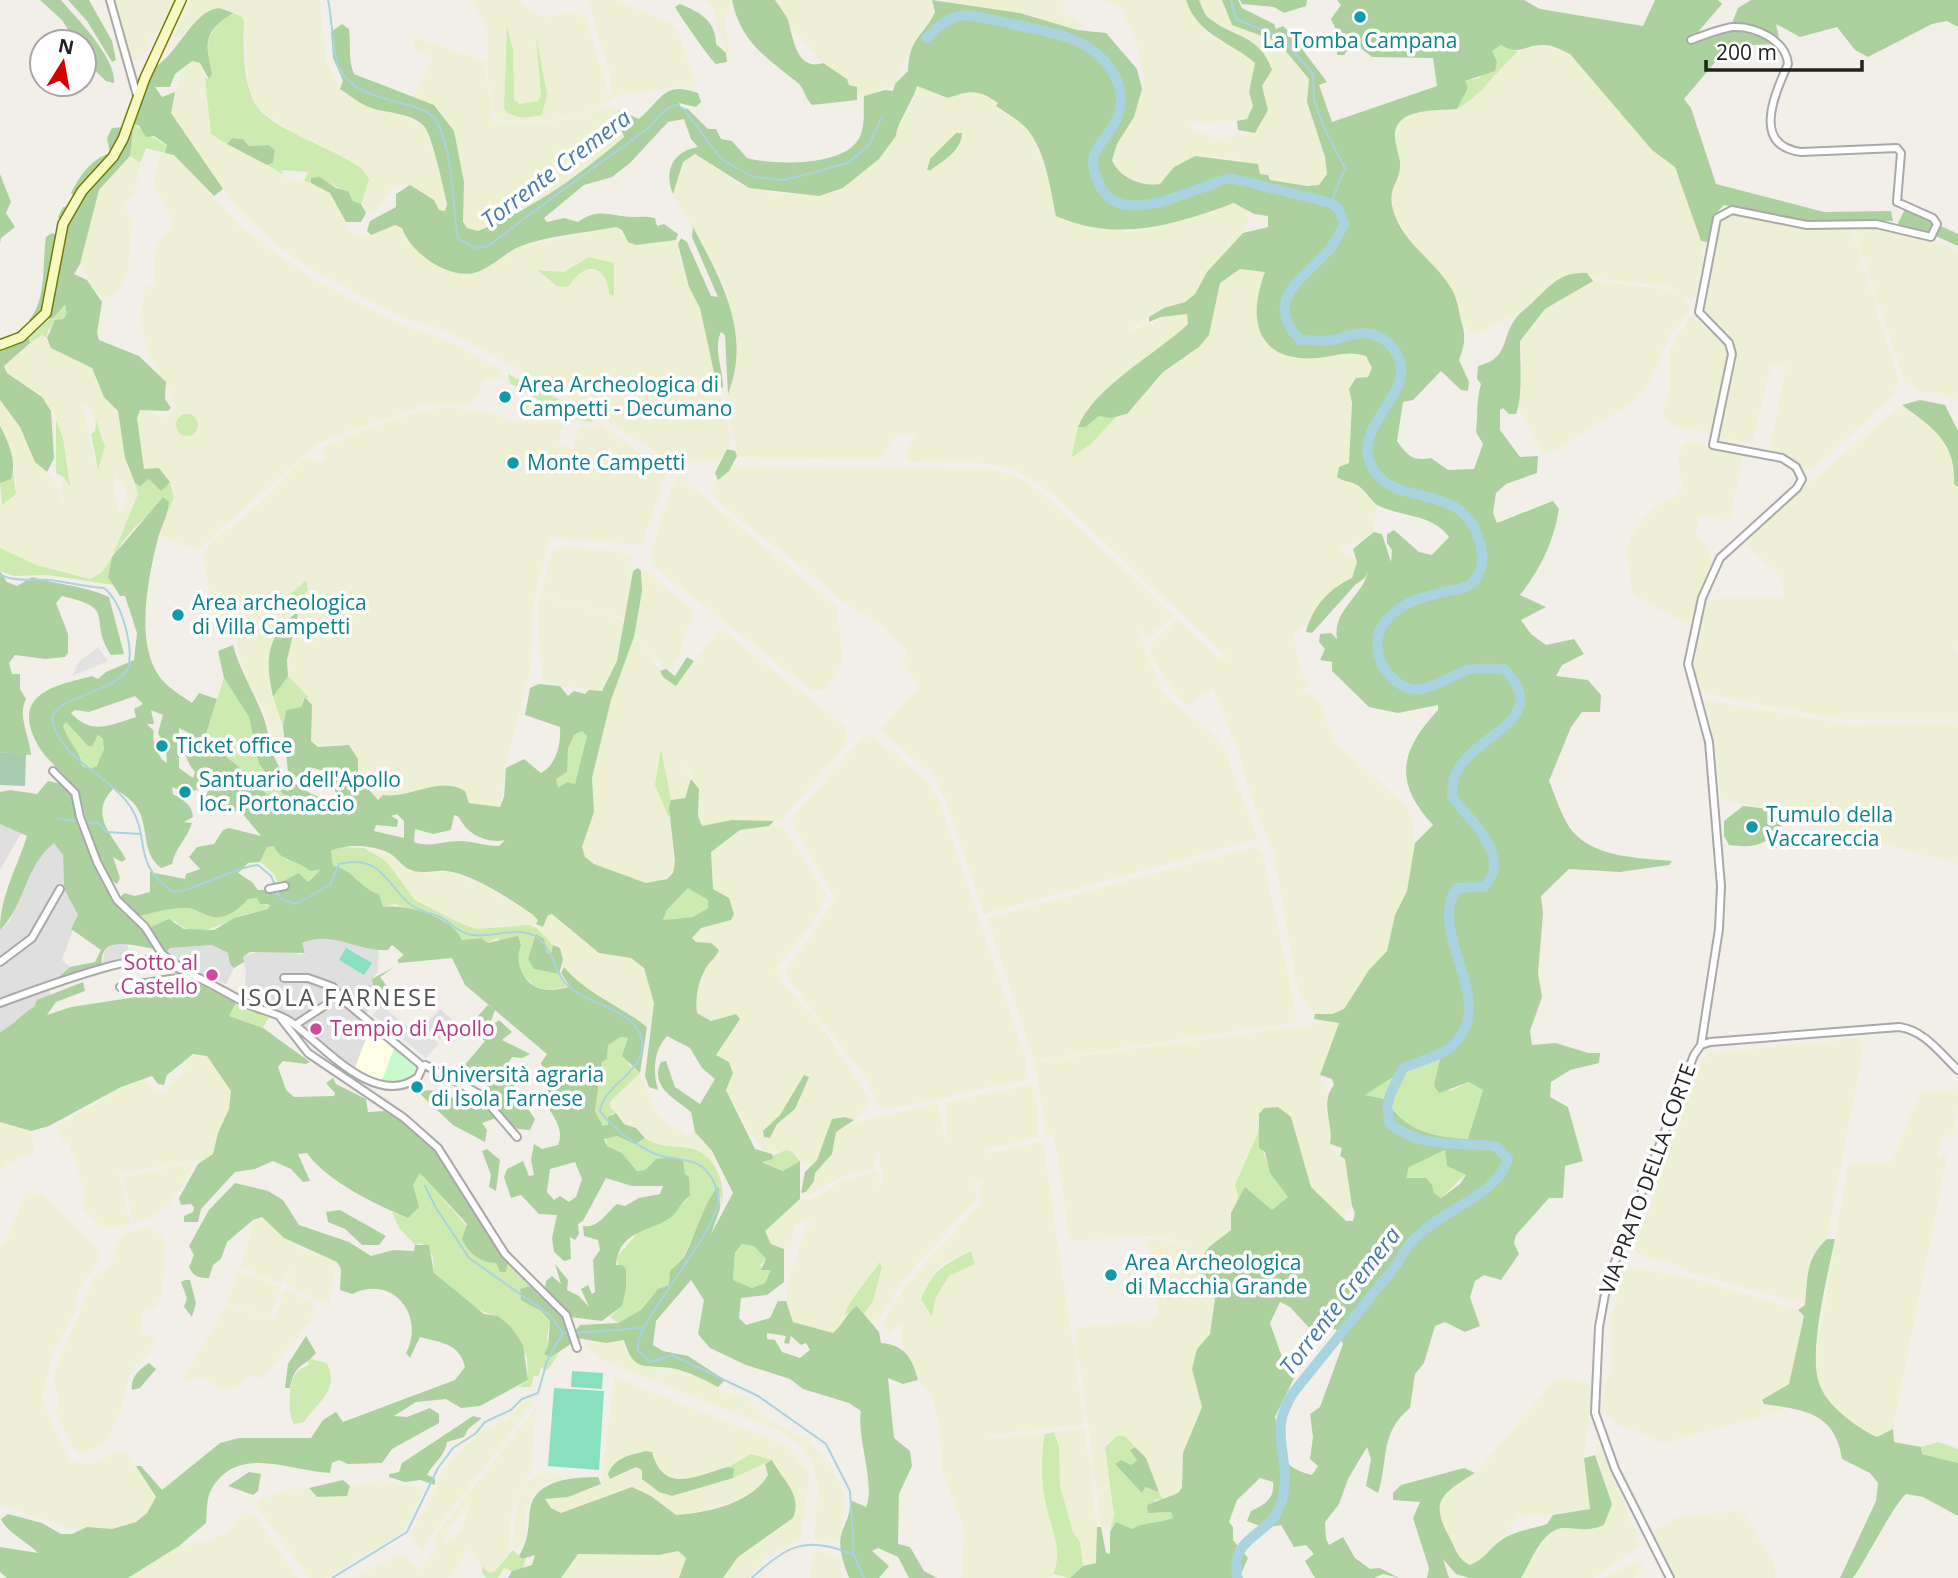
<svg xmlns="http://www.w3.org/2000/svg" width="1958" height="1578" font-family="'Open Sans',sans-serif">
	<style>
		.residential { fill: #e0dfdf }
		.education { fill: #ffffe5 }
		.farmland { fill: #eef0d5; fill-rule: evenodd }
		.grass { fill: #cdebb0 }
		.forest { fill: #add19e; fill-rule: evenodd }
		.cemetery { fill: #aacbaf }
		.park { fill: #c8facc }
		.pitch { fill: #88e0be }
		.parking { fill: #e2e2e2 }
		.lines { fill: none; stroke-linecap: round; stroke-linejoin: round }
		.stream { stroke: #aad3df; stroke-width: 2 }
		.river { stroke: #aad3df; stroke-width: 10 }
		.street-casing { stroke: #a9a9a9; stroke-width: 10 }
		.secondary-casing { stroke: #707d05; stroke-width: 12 }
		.street { stroke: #fff; stroke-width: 6 }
		.secondary { stroke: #f7fabf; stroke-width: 9 }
		.culture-dot { fill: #0f9aa8; stroke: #fff; stroke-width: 2.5 }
		.hotel-dot { fill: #d1479c; stroke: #fff; stroke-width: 2.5 }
		.labels { text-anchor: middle; stroke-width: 7; stroke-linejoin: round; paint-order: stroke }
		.culture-label { font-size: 21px; fill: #0d838f; stroke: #fff; text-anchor: start }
		.hotel-label { font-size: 21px; fill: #b23c85; stroke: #fff; text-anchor: end }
		.street-label { font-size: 21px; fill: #222; stroke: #fff }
		.water-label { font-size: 23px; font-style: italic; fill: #4a7aab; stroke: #fff }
		.quarter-label { font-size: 24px; letter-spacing: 2px; fill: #555; stroke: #fff }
	</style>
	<rect width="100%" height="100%" fill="#f2efe9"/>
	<path class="residential" d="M 0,824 L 21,833 L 0,870 Z
		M 54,842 L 63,855 L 64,889 L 78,916 L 62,960 L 70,967 L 54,981 L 0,999 L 0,930 L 10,920 L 32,867 L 40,854 Z
		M 316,937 L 347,941 L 379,950 L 377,973 L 372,979 L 375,999 L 363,1019 L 371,1026 L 355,1068 L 331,1053 L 294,1018 L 244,999 L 246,972 L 243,957 L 259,951 L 292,951 L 300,955 L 305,953 L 302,943 Z
		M 127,942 L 129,957 L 102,966 L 105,951 L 115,943 Z
		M 212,945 L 228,953 L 230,964 L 234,968 L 226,984 L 184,968 L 165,954 L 170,948 Z
		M 50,990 L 48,1006 L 0,1034 L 0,1005 Z
		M 440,1009 L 455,1022 L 440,1040 L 424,1027 Z"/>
	<path class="education" d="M 371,1026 L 395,1046 L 381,1083 L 355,1068 Z"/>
	<path class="farmland" d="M 114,0 L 177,0 L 165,27 L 150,39 L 148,51 L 140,58 L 132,61 Z
		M 191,0 L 320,0 L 326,60 L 340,89 L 361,103 L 378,110 L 394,111 L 424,126 L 443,180 L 445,211 L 439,210 L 410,185 L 400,185 L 394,187 L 374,213 L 362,211 L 361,204 L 369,180 L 325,150 L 295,136 L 256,106 L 249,90 L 244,22 L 208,10 L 180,37 L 173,37 Z
		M 471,0 L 519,0 L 532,12 L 547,17 L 570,12 L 579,14 L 586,19 L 608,93 L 611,91 L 610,76 L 588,0 L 615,0 L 671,23 L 678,31 L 696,83 L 693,91 L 681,87 L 615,96 L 596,110 L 549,121 L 497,120 L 488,84 L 487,27 ZM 507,27 L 513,49 L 511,70 L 516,102 L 530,104 L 538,101 L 541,96 L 542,82 L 534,40 L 547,94 L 522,118 L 507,113 Z
		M 706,0 L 730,0 L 730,9 L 725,16 L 729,53 L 726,53 L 712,7 Z
		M 775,0 L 932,0 L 936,6 L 932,20 L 917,36 L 895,84 L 864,96 L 858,93 L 856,87 L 848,86 L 847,79 L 823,63 L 795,32 Z
		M 944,0 L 1064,0 L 1062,11 L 1084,25 L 1077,30 L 1020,13 L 951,4 Z
		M 1104,0 L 1186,0 L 1201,27 L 1211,37 L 1239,50 L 1255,63 L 1249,92 L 1253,106 L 1247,120 L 1195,122 L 1190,125 L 1190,128 L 1214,138 L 1255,133 L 1268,110 L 1262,86 L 1268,79 L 1261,51 L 1251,40 L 1211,20 L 1199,0 L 1222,0 L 1232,25 L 1278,42 L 1309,79 L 1307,102 L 1325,158 L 1327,174 L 1319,185 L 1307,186 L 1270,180 L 1245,161 L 1219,157 L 1195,156 L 1174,167 L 1161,184 L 1151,186 L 1122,175 L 1112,160 L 1117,144 L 1134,117 L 1144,78 L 1136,40 L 1121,8 Z
		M 415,37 L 485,61 L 492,120 L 496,123 L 549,123 L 612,106 L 616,108 L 624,137 L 591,165 L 508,219 L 478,231 L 467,228 L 463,222 L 464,182 L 454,131 L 434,105 L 413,97 L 433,58 L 412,49 Z
		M 1540,44 L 1570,54 L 1652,150 L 1675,167 L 1701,241 L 1703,260 L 1697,294 L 1691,299 L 1683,296 L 1691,309 L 1668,339 L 1647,388 L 1633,402 L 1549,454 L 1542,452 L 1518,408 L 1518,377 L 1523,358 L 1520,341 L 1545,309 L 1593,281 L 1674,290 L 1669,286 L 1599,279 L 1587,273 L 1553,282 L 1532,303 L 1509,318 L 1478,334 L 1470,333 L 1462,321 L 1458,301 L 1448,283 L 1420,253 L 1396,219 L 1390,191 L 1398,176 L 1395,133 L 1401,121 L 1420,111 L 1457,109 L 1472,101 L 1495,71 L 1518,52 Z
		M 192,61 L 200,63 L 205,78 L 211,133 L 291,179 L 316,184 L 330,193 L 343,212 L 349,230 L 357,236 L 365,237 L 395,225 L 402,228 L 406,242 L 492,265 L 520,247 L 616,227 L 628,242 L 636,245 L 676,240 L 689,287 L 700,308 L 727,422 L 731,442 L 727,456 L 718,461 L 691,463 L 660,455 L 566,395 L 449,332 L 401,317 L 376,304 L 308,267 L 272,241 L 233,204 L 171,113 L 171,105 L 184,65 ZM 582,260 L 616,268 L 609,294 L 609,283 L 602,273 L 590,269 L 581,271 L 573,282 L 557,286 L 538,273 L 539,269 L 563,272 L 571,270 Z
		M 916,86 L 948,98 L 968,91 L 983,92 L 998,103 L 996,107 L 1025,127 L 1035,141 L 1050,184 L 1053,203 L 1128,232 L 1161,226 L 1234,203 L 1248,210 L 1248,225 L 1243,233 L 1207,272 L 1195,294 L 1185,302 L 1164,308 L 1126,331 L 1151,325 L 1161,317 L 1187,314 L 1188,324 L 1078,427 L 1071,457 L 1091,444 L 1117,416 L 1127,414 L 1163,372 L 1199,347 L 1209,335 L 1220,283 L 1240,269 L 1265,272 L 1259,287 L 1259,302 L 1317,358 L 1352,351 L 1366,356 L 1372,368 L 1368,377 L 1349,389 L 1352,403 L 1349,463 L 1339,467 L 1343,482 L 1356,485 L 1377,505 L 1374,532 L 1363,542 L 1341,545 L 1337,550 L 1350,554 L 1357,562 L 1352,578 L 1337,585 L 1320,602 L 1308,623 L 1293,635 L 1301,671 L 1310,686 L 1295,694 L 1304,691 L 1311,694 L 1321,706 L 1335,742 L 1407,807 L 1413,822 L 1414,854 L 1407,891 L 1395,915 L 1387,951 L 1369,970 L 1344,1009 L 1332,1014 L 1315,1014 L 1306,1006 L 1297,986 L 1274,854 L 1254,806 L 1240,757 L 1213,688 L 1188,706 L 1181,701 L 1153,660 L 1149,647 L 1178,619 L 1221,661 L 1228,658 L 1105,543 L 1048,490 L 1013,469 L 982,463 L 909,462 L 905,454 L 915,435 L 897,434 L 884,456 L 878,459 L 738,457 L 726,400 L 737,342 L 727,291 L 673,194 L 683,162 L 695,154 L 742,186 L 776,193 L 819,196 L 879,159 L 896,136 L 896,129 L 912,104 Z
		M 165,153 L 174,155 L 241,227 L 311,278 L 391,320 L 457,345 L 503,372 L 501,380 L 484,379 L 479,395 L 469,405 L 424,405 L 319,443 L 197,550 L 159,535 L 174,497 L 174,488 L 167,475 L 144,469 L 137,418 L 139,410 L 166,417 L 175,412 L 176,402 L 149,356 L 140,320 L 145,287 L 155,285 L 153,259 L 157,244 L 172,225 L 170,215 L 153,185 L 160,156 Z
		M 130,156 L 140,163 L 135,193 L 125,205 L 132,221 L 128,271 L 116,294 L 107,297 L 99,295 L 92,287 L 80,264 L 99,190 Z
		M 1733,213 L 1807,227 L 1850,226 L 1899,380 L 1893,396 L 1812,470 L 1802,469 L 1786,456 L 1769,453 L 1786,367 L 1771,365 L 1753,439 L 1747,443 L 1731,440 L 1720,436 L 1718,430 L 1735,346 L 1702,311 L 1719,221 L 1723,216 Z
		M 1860,225 L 1894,229 L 1936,240 L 1958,252 L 1958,400 L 1939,392 L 1920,393 L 1904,381 L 1855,233 L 1855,227 Z
		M 1689,318 L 1694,318 L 1725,345 L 1729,353 L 1712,429 L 1708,433 L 1674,426 L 1666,420 L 1663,411 L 1670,388 L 1670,350 Z
		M 43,335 L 52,348 L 92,368 L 104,397 L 118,411 L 125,458 L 138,494 L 112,557 L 102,571 L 90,579 L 36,565 L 0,548 L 0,505 L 16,487 L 11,449 L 0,426 L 0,400 L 20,427 L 35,462 L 55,480 L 63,507 L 58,421 L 42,397 L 7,372 L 4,366 L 21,348 ZM 82,405 L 86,405 L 104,437 L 105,446 L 97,470 ZM 115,472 L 127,492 L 121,516 L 115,497 Z
		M 531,397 L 564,416 L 564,418 L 520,419 Z
		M 1902,405 L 1945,440 L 1954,472 L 1954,484 L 1958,487 L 1958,649 L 1951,645 L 1958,653 L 1958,719 L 1840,719 L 1701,693 L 1697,690 L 1694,670 L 1703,605 L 1707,599 L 1783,598 L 1783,579 L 1747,546 L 1747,541 L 1773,513 Z
		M 446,407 L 492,413 L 514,422 L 564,421 L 559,444 L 573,449 L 580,425 L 589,428 L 601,425 L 667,472 L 642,545 L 550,538 L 533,604 L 531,668 L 508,758 L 500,807 L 469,803 L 450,784 L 395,797 L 383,795 L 379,800 L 358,777 L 358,759 L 349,745 L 334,744 L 318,747 L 311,741 L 312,704 L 288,676 L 290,643 L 301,604 L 269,680 L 284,742 L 275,757 L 273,743 L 276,741 L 264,708 L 249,684 L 237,649 L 236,629 L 223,624 L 212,612 L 203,552 L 210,542 L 242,519 L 304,459 L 309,456 L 314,462 L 325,460 L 323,446 L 414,412 ZM 304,581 L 303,596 L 253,613 L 252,601 L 288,597 L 298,591 Z
		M 1686,441 L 1744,454 L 1730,520 L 1699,516 L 1696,534 L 1709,548 L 1713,566 L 1689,625 L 1633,595 L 1627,553 L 1630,536 L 1644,518 L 1657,505 L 1676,496 L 1682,487 L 1678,454 Z
		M 724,466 L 991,469 L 1021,478 L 1043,494 L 1174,616 L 1147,638 L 1138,628 L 1150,663 L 1162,691 L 1172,702 L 1210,732 L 1223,746 L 1258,839 L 984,914 L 944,797 L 930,768 L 925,768 L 880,730 L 919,687 L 903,665 L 906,651 L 884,627 L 837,598 L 823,584 L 723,506 L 710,491 Z
		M 679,476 L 837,607 L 843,663 L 824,690 L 811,690 L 653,566 L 651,552 L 675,478 Z
		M 565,546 L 632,554 L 631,582 L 624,618 L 591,610 L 592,602 L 590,609 L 540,594 L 552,551 Z
		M 644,570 L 696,612 L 682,641 L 680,656 L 670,669 L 664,667 L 634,635 Z
		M 540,596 L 626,620 L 617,661 L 602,691 L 560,686 L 542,681 L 537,608 Z
		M 722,630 L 845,726 L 848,738 L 844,747 L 782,820 L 707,826 L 700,822 L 700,794 L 686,764 L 691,787 L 685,798 L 671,800 L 660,750 L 655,785 L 669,818 L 675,861 L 673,873 L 657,882 L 646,883 L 594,864 L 585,857 L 582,847 L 594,812 L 592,778 L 611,700 L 634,637 L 654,660 L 663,677 L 675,686 L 717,631 Z
		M 1708,701 L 1851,725 L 1958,721 L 1958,864 L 1786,819 L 1778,810 L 1721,800 L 1715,742 L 1705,702 Z
		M 872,736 L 924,778 L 938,797 L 1025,1057 L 1028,1079 L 889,1109 L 879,1108 L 866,1078 L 788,979 L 786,971 L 835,899 L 792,823 L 793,817 L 863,737 Z
		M 783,825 L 826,895 L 812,924 L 775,969 L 783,983 L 821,1025 L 869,1097 L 869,1104 L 854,1120 L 845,1117 L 817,1160 L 809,1165 L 800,1161 L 791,1151 L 765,1152 L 750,1133 L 726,1090 L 733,1073 L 729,1062 L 716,1055 L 740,1019 L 736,1014 L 711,1021 L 697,1013 L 695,1001 L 706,968 L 718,955 L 711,943 L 696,942 L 691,938 L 700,928 L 731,920 L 729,898 L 713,889 L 711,852 L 740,830 Z
		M 1254,847 L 1262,851 L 1298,1022 L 1034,1061 L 987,918 Z
		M 364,848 L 391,854 L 401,866 L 428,874 L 446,871 L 485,886 L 532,914 L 538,920 L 536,924 L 476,929 L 458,922 L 415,900 L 386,861 Z
		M 552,913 L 605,954 L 631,958 L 644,969 L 654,1003 L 652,1022 L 647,1027 L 572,977 L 564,967 L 560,944 L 553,945 L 537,928 L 543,927 L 548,915 Z
		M 1320,1020 L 1339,1023 L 1320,1075 L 1328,1092 L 1326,1111 L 1332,1134 L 1331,1149 L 1345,1159 L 1352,1206 L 1346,1214 L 1341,1216 L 1311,1187 L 1295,1129 L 1278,1107 L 1265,1108 L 1259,1114 L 1257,1135 L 1239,1174 L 1236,1208 L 1231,1213 L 1231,1230 L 1203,1256 L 1169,1239 L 1149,1236 L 1073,1241 L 1069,1239 L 1057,1154 L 1053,1136 L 1046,1134 L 1035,1062 L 1310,1025 Z
		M 1857,1038 L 1863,1043 L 1863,1051 L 1827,1239 L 1814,1251 L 1809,1261 L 1805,1305 L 1692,1273 L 1671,1263 L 1637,1254 L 1634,1249 L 1689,1093 L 1696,1083 L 1694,1073 L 1708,1054 Z
		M 200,1053 L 207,1056 L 231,1091 L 229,1109 L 218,1133 L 213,1154 L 198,1164 L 196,1160 L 119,1174 L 130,1224 L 103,1228 L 84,1210 L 84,1191 L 76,1162 L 68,1143 L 62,1141 L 58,1127 L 121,1087 L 142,1079 L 158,1091 L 165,1091 L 184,1069 L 187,1059 Z
		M 640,1073 L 658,1116 L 688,1136 L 695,1132 L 712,1151 L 715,1166 L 692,1149 L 652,1143 L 636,1128 L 624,1124 L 610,1107 L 613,1099 Z
		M 1030,1084 L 1038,1109 L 1038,1137 L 985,1149 L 987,1154 L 1039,1142 L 1044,1145 L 1084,1422 L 1081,1425 L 990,1435 L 989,1438 L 1045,1434 L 1041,1455 L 1043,1491 L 1056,1538 L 1057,1557 L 1056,1568 L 1051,1578 L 961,1578 L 964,1530 L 942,1470 L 940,1427 L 931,1396 L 918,1380 L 914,1364 L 903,1350 L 900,1322 L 888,1335 L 883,1321 L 907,1283 L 980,1203 L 980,1180 L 975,1182 L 977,1198 L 904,1280 L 877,1322 L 870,1321 L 864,1314 L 873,1301 L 879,1262 L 850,1302 L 841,1326 L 833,1333 L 793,1322 L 787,1309 L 787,1288 L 798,1250 L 807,1227 L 815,1218 L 795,1225 L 790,1249 L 771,1244 L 765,1231 L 800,1199 L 813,1199 L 839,1182 L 877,1170 L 880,1179 L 877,1191 L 883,1177 L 878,1161 L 880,1152 L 875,1158 L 874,1168 L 838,1178 L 808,1196 L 806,1192 L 814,1181 L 815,1173 L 832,1154 L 836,1132 L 850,1124 L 937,1103 L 946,1142 L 945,1103 ZM 959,1258 L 960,1272 L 949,1276 L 944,1282 L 936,1297 L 933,1316 L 929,1281 L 943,1263 Z
		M 1958,1089 L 1958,1108 L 1952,1134 L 1942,1138 L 1938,1156 L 1939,1158 L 1948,1152 L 1893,1429 L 1877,1437 L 1850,1422 L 1822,1391 L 1818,1381 L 1816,1357 L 1847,1169 L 1850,1163 L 1886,1164 L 1892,1161 L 1921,1091 Z
		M 0,1122 L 31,1131 L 35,1153 L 8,1163 L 0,1172 Z
		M 192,1162 L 192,1168 L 170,1204 L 149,1219 L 133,1223 L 123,1177 Z
		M 30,1192 L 43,1195 L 98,1250 L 100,1257 L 79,1288 L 75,1312 L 53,1354 L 42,1399 L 70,1462 L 91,1464 L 118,1451 L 126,1452 L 156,1497 L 147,1513 L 136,1521 L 112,1529 L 66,1528 L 0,1505 L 0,1246 L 7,1239 L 24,1195 Z
		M 267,1219 L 295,1246 L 337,1262 L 329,1305 L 285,1285 L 291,1265 L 282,1284 L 240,1267 L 254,1222 Z
		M 148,1227 L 162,1235 L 165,1242 L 162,1296 L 156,1308 L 144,1311 L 141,1316 L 143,1334 L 151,1335 L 155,1341 L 151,1352 L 131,1370 L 121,1411 L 106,1443 L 81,1454 L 74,1450 L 56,1414 L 58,1400 L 53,1374 L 94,1277 L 112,1263 L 117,1244 L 125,1233 Z
		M 1146,1238 L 1168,1241 L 1192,1251 L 1201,1259 L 1201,1275 L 1215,1299 L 1210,1334 L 1197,1349 L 1192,1369 L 1202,1407 L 1183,1453 L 1182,1488 L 1171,1496 L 1163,1499 L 1145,1458 L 1125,1436 L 1110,1440 L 1105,1447 L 1114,1515 L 1112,1525 L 1106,1529 L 1101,1527 L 1075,1328 L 1151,1320 L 1158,1315 L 1155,1265 Z
		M 1631,1268 L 1692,1278 L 1798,1310 L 1804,1316 L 1789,1384 L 1765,1397 L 1764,1404 L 1786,1410 L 1664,1443 L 1616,1424 L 1602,1408 L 1605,1382 L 1611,1369 L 1612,1315 L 1624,1271 Z
		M 238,1271 L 281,1287 L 270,1317 L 227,1303 Z
		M 284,1289 L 316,1304 L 311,1313 L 314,1318 L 263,1378 L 250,1376 L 238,1386 L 222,1391 L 201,1377 L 180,1382 L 227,1305 L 274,1319 Z
		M 615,1340 L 624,1340 L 626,1352 L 661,1370 L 673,1368 L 701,1378 L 718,1387 L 719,1391 L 745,1397 L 767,1419 L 808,1440 L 831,1467 L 845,1496 L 841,1541 L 823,1544 L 814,1539 L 818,1486 L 811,1461 L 802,1447 L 778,1430 L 601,1360 L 583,1344 Z
		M 614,1377 L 786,1445 L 810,1472 L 801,1538 L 766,1558 L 749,1578 L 723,1578 L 738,1557 L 758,1542 L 792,1488 L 782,1479 L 772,1460 L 741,1457 L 728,1467 L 686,1479 L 667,1478 L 657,1471 L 652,1452 L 646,1451 L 620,1458 L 616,1478 L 636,1467 L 672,1496 L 765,1464 L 768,1475 L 762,1485 L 734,1502 L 689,1514 L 676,1515 L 651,1496 L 615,1491 L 600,1501 L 561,1514 L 551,1508 L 545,1499 L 550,1496 L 568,1497 L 601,1484 Z
		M 1563,1377 L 1587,1383 L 1593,1391 L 1584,1458 L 1590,1509 L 1577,1513 L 1519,1516 L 1484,1559 L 1470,1565 L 1462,1561 L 1439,1519 L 1438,1508 L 1442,1497 L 1475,1473 L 1555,1380 Z
		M 525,1400 L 532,1400 L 534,1403 L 427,1541 L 422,1552 L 412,1537 L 413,1529 L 428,1506 L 440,1476 L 458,1452 L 484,1429 L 505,1421 Z
		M 536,1407 L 532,1467 L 512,1511 L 508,1553 L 494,1572 L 489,1573 L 468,1550 L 448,1578 L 351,1578 L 403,1553 L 419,1571 L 437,1548 L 432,1540 ZM 471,1500 L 461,1532 L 442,1544 L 447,1532 Z
		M 1085,1428 L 1097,1527 L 1097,1563 L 1083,1566 L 1080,1542 L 1073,1532 L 1060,1486 L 1059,1447 L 1054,1432 Z
		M 1598,1441 L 1641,1545 L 1593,1578 L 1521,1578 L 1546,1536 L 1562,1527 L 1595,1529 L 1612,1504 L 1596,1453 Z
		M 542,1472 L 573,1477 L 544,1484 L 537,1489 L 526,1509 L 526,1538 L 517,1551 L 512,1544 L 517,1503 L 525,1483 Z
		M 379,1480 L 424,1489 L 403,1532 L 326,1578 L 309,1578 L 256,1507 L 258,1500 L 291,1489 L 309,1488 L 313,1493 L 347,1496 L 350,1486 Z
		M 245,1511 L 256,1518 L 299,1578 L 128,1578 L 179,1546 L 210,1540 L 226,1532 Z
		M 1737,1511 L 1747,1517 L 1775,1564 L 1775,1578 L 1673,1578 L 1649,1533 L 1678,1517 Z
		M 678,1551 L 686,1558 L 679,1578 L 561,1578 L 577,1554 L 659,1555 Z
		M 820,1551 L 840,1558 L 842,1578 L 810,1578 L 813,1553 Z
		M 1635,1562 L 1641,1562 L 1643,1568 L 1633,1578 L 1603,1578 Z"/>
	<path class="grass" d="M 233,13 L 242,17 L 244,22 C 243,47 243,80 254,102 C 272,136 363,154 369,180 L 361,204 L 352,201 L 348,191 C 335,188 324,177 311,178 L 311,183 L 304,181 L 308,172 L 281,170 L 284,175 L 267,165 L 273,163 L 275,150 L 269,145 L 250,146 L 243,139 L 232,138 L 227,144 L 211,134 L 205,78 L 209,79 C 208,45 201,34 233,13 Z
		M 507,26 L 513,49 L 514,99 L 519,104 L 538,101 L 541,96 L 536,36 L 547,94 L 542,115 L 522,118 L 507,113 L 504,108 Z
		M 1501,45 L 1518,52 C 1496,70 1481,97 1457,109 L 1468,88 L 1464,81 L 1480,78 L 1492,51 Z
		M 133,124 L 167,146 L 165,153 L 146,148 L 140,163 L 130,156 L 133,132 L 130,130 Z
		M 589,257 L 614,263 L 614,296 L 609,294 C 609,281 600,263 584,271 C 577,274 573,282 567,287 L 557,286 L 537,270 L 564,272 Z
		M 66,305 L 68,314 L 48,330 L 47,338 L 42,335 L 30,343 L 28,337 Z
		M 508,374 L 562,401 L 594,421 C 579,427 526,392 510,383 Z
		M176 425a11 11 0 1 1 22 0a11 11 0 1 1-22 0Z
		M 1099,416 L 1117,416 L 1091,444 L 1071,458 L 1078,427 L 1086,427 Z
		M 56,420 L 63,438 L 70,486 L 64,477 L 56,473 Z
		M 96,421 L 105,446 L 98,470 L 91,434 L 95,431 Z
		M 13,472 L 16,494 L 2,505 L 0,483 L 11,479 Z
		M 149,479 L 161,490 L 170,482 L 174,497 L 168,512 L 169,502 C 140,517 114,545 108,577 L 113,585 L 47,575 L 14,576 L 0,571 L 0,548 L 36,565 L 90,579 L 102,572 L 112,557 L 138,494 L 135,483 L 140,485 Z
		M 306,580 L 308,590 L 303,596 L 255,614 L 250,611 L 252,601 C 279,601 288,599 306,580 Z
		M 288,676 L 309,698 L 304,697 L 301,707 L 286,710 L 283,727 L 273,697 Z
		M 224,678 L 249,717 L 259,764 L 286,798 L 281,804 C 253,791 238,757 207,750 L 205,737 Z
		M 66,722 L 88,746 L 99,735 C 109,745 102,755 97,766 L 90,770 L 82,766 C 83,753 67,742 63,726 Z
		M 582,731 L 587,736 L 575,785 L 558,788 L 555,779 L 566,772 L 568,749 L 574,735 Z
		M 661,749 L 671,800 L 669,818 L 655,785 Z
		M 274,846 L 286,860 L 303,863 L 310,871 L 320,870 L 307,882 L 295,877 L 278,884 L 274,874 L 260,862 L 267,847 Z
		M 340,847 L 364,848 L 386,861 L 415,900 L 458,922 L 476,929 L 529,925 L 537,928 L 553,945 L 551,955 L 547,952 L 534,969 L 559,974 L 566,987 L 547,990 L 535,986 L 520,973 L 517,956 L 497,938 L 488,943 L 480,938 L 462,940 L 443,920 L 395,904 L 383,907 L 379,895 C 360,889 352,868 333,866 L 331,851 Z
		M 689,887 L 709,900 L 708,908 L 693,917 L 663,920 L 667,910 Z
		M 257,898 L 270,907 C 259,912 244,913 233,919 C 214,928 193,939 175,921 L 149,928 L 139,916 C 152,913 173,907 188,908 C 196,909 201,915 209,916 C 222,920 240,909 248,899 Z
		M 236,1003 L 269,1016 L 263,1028 L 229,1016 Z
		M 621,1037 L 629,1038 L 628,1064 L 640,1073 L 610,1102 L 610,1107 L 616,1113 L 612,1113 L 608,1126 L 603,1126 L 595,1111 L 602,1062 L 607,1059 L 608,1045 Z
		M 1441,1059 L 1450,1091 L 1470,1082 L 1483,1090 L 1468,1139 C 1432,1137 1405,1131 1385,1099 L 1365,1095 L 1415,1063 Z
		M 1259,1123 C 1258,1150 1272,1175 1288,1197 L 1272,1210 L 1245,1187 L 1236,1208 L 1238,1195 L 1235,1185 L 1257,1135 Z
		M 617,1136 L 635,1144 L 645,1138 C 658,1147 673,1146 688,1148 C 716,1152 728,1186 720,1209 L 721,1197 L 702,1218 L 670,1285 L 658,1289 L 641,1310 L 618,1323 L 610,1317 L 622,1306 L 617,1257 L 642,1228 L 668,1220 L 690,1196 L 689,1177 L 685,1175 L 682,1161 L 656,1159 L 645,1170 L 637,1171 L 622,1153 L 607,1146 L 606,1137 Z
		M 786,1150 L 791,1151 L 800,1161 L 784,1171 L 761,1161 Z
		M 1446,1150 L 1447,1166 L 1466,1174 L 1441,1198 L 1406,1178 L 1409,1166 Z
		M 420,1172 L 506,1272 L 508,1262 L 530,1286 L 520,1289 L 521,1299 L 541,1311 L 550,1321 L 547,1339 L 551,1357 L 559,1353 L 548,1370 L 541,1368 L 538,1377 L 534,1375 L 531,1387 L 518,1387 L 528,1380 L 527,1357 L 498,1316 C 475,1313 451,1289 434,1273 L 433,1256 L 421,1243 L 415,1245 L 399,1228 L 392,1212 L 408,1218 L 413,1185 Z
		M 742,1244 L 754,1246 L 766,1259 L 760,1266 L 772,1270 L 765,1283 L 752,1288 L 733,1280 L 735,1254 Z
		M 971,1251 L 975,1264 L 949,1276 L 936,1297 L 932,1317 L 921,1299 C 936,1266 942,1267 971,1251 Z
		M 880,1262 L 882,1267 L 873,1301 L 864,1314 L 857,1306 L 844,1316 L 850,1302 Z
		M 311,1359 L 327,1363 C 339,1391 319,1400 304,1422 L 294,1424 C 287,1413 288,1381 298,1371 C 301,1368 305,1367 309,1365 L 307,1361 Z
		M 1054,1432 L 1059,1447 L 1060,1486 L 1073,1532 L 1080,1542 L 1083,1566 L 1070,1578 L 1053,1574 C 1065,1549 1047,1520 1044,1494 C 1041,1474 1041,1454 1045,1434 Z
		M 1117,1436 L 1125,1436 L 1135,1447 L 1131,1450 L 1137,1460 L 1131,1465 L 1115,1464 L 1142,1493 L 1145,1487 L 1159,1492 L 1163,1499 L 1154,1500 L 1159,1513 L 1172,1511 L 1173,1519 C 1159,1524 1144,1521 1132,1529 L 1116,1523 L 1110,1532 L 1114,1515 L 1105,1447 Z
		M 1938,1442 L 1958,1449 L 1958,1463 L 1922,1454 L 1921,1447 Z
		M 751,1454 L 772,1460 L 733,1478 L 734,1468 L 728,1467 Z
		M 513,1550 L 522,1559 L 526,1558 L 523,1568 L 512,1571 L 504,1568 L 498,1578 L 486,1578 L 482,1572 L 482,1566 L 489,1573 L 494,1572 Z"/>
	<path class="forest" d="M 40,0 L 61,0 C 77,19 116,57 114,83 L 106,81 L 85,61 L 84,42 L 76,42 L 62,20 Z
		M 68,0 L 89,0 L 112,41 L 116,60 L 112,62 L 87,21 Z
		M 732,0 L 775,0 C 779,6 785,13 788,20 C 793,36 796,72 823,63 L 847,79 L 849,85 L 857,87 L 857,100 L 812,105 C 805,98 804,88 798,83 C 766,57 741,43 732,0 Z
		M 932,0 L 1020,13 L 1077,30 L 1106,33 L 1137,69 L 1142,89 L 1134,117 L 1117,144 L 1112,160 C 1119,178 1143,187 1160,184 L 1174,167 L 1195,156 L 1258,164 L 1260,174 L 1268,175 L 1270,180 L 1307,186 L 1319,185 L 1327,174 L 1325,157 L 1307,102 L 1309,79 L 1278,42 L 1232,25 L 1222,0 L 1238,0 L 1242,8 L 1274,24 L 1276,29 L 1283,26 L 1295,38 L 1301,34 L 1305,42 L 1302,49 L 1327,82 L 1319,85 L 1332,122 L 1437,86 L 1433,58 L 1372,57 L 1354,43 L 1344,55 L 1337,55 L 1338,34 L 1331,19 L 1341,5 L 1337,0 L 1524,0 L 1540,9 L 1643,26 L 1655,0 L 1718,0 L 1722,4 L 1692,39 C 1728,30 1741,26 1776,44 L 1729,46 L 1684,99 L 1691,108 L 1716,184 L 1824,212 L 1891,211 L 1893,221 L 1808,221 L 1724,205 L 1716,213 L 1711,243 L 1701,241 L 1675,167 L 1652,150 L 1570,54 C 1561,50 1553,45 1544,45 C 1524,44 1522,57 1501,45 L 1492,51 L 1497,62 L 1495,71 L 1465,81 L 1468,88 L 1457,109 C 1438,111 1395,107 1395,136 C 1395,145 1399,154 1400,162 C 1402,185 1383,186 1396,218 C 1407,245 1434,261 1449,285 C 1457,296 1458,307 1461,320 C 1466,336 1465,345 1459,360 L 1469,382 L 1468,391 L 1461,390 L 1441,371 L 1413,400 L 1403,402 L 1397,441 C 1407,455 1413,462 1431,458 L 1448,470 L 1474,469 L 1483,444 L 1476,432 C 1478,415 1476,401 1481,384 L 1477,379 L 1478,366 C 1510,358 1500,339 1516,318 C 1520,312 1527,308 1532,303 C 1550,286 1561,271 1587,273 L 1593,281 L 1545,309 L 1520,341 C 1520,360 1523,396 1516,414 L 1509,414 L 1503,408 L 1500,410 L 1500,430 L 1520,457 L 1538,456 L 1537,473 L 1506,484 L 1496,493 L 1493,513 L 1497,523 L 1553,501 L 1559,509 C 1554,541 1540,570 1520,595 L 1546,607 L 1521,620 L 1531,634 L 1546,645 L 1574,639 L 1584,654 L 1562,665 L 1556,676 L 1588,680 L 1601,695 L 1600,712 L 1582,712 L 1571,727 L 1549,781 C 1556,797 1562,819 1573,832 C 1596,858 1640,858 1672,861 L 1669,865 L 1620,872 L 1569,869 L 1541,896 L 1543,914 L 1538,973 L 1542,997 L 1530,1031 L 1532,1045 L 1556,1043 L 1588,1053 L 1600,1053 L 1599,1063 L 1570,1070 L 1551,1082 L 1550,1097 L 1568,1107 L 1583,1161 L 1565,1166 L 1563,1198 L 1549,1198 L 1516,1235 L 1514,1243 L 1519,1254 L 1501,1280 L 1484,1275 L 1475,1281 L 1470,1297 L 1480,1326 L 1465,1332 L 1445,1322 L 1435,1326 L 1424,1363 L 1415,1374 L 1410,1408 C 1379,1433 1389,1460 1378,1493 L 1366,1486 L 1371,1459 L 1367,1447 L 1348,1479 L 1339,1504 L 1325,1522 L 1326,1539 L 1329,1545 L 1343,1537 L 1355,1558 L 1370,1569 L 1380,1568 L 1399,1578 L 1383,1574 L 1374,1578 L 1315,1578 L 1305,1561 L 1314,1554 L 1306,1545 L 1294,1547 L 1281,1525 L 1265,1528 L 1247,1521 L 1251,1511 C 1265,1505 1275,1498 1273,1482 L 1260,1478 L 1237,1500 L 1229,1522 L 1233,1527 L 1233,1540 L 1248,1558 L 1241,1574 L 1243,1578 L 1070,1578 L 1083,1566 L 1096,1563 L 1097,1527 L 1101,1527 L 1106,1553 L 1110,1554 L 1110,1532 L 1116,1522 L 1132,1529 C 1144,1521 1159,1524 1173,1518 L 1171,1512 L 1148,1513 L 1147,1505 L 1178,1493 L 1182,1488 L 1183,1453 L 1202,1407 L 1192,1369 L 1197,1349 L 1210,1334 L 1215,1299 L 1201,1275 L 1201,1259 L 1209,1247 L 1231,1230 L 1231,1213 L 1245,1187 L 1272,1210 L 1288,1197 L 1270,1173 L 1265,1152 L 1259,1148 L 1259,1114 L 1264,1108 L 1278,1107 L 1291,1117 L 1311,1187 L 1346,1221 L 1353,1221 L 1355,1213 L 1352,1206 L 1345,1159 L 1340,1156 L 1342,1148 L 1330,1144 C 1334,1124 1319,1103 1334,1085 L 1332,1079 L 1320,1075 L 1339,1023 L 1314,1019 L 1315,1014 L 1332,1014 L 1344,1009 L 1369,970 L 1387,951 L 1395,915 L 1407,891 L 1415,843 L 1433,825 C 1393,782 1400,751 1438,710 L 1438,705 L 1398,713 L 1369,707 L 1332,671 L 1332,662 L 1320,660 L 1325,649 L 1319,642 L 1320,634 L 1331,633 L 1337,639 C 1332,610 1364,595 1368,571 L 1365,578 L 1356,584 L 1312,633 L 1306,632 C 1312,608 1329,588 1352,578 L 1357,562 L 1353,549 L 1374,532 L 1382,534 L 1391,562 L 1392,550 L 1387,543 L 1387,534 L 1394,530 L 1419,552 L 1432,555 L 1449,537 C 1433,515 1406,517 1381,507 C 1371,503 1367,491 1357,485 C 1350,481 1344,482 1337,477 L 1339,467 L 1349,463 L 1352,403 L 1349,389 L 1356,378 L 1368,377 L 1372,368 L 1366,356 C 1348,350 1336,356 1318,358 C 1258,363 1246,322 1265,272 L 1240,269 L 1220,283 L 1209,335 L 1199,347 L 1163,372 L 1127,414 L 1110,418 L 1099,416 L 1086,427 L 1078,427 C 1094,387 1156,354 1188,324 L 1187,314 L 1161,317 L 1149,322 L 1149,317 L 1164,308 L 1185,302 L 1195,294 L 1207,272 L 1243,233 L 1268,227 L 1268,216 L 1254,214 L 1234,203 C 1175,225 1117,243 1056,216 C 1050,188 1046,152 1027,129 C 1019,120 1006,113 996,106 L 998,103 C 979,89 969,90 948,98 L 917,86 C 913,101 896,125 896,136 L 879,159 L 843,188 L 819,196 L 749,188 L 695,154 L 683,162 L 673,194 C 663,170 674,151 698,147 L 691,139 L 684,119 L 668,122 L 630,163 L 612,177 L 584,185 L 544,218 L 547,222 L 564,218 L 578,222 C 598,207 610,216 632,217 C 641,217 646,216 655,218 L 657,226 L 664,224 L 678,234 L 676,240 L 636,245 L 628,242 L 622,230 L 616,227 C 586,233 550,235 521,246 C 504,253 492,268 474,273 C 447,279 410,252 402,228 L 395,225 L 371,235 L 367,231 L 370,221 L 396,207 L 396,194 L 410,185 L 434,200 L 439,210 L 445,211 L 447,204 C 444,190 432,135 424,126 C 412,114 392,113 378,110 C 364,107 352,97 340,89 L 343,81 L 333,58 L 331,32 L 342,24 L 349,29 C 351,45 348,60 354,74 L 434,105 L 454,131 L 464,182 L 463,222 L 467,228 L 478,231 C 531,210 580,175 624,137 L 616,115 L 619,110 L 639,119 C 663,98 664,81 698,93 L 701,102 L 696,107 L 679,103 L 681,108 L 688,109 L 708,129 L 716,129 L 721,139 L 732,141 L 747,158 C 773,165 841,167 858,140 C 866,128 863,110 864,96 L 885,90 L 893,91 L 895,84 L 908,71 C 909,37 924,36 935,12 ZM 1440,1059 L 1434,1086 L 1439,1093 L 1469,1082 L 1483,1090 L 1468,1139 C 1432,1137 1405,1131 1385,1099 L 1365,1095 L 1415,1063 ZM 1445,1150 L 1447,1166 L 1466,1175 L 1460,1184 L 1441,1198 L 1434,1193 L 1432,1185 L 1426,1178 L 1406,1178 L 1409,1167 ZM 1280,1302 L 1290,1307 L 1313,1332 L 1336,1329 L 1343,1344 L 1320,1407 L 1310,1414 L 1313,1437 L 1310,1459 L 1318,1466 L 1312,1475 C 1273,1465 1285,1449 1275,1417 L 1296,1374 L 1284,1363 L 1270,1323 Z
		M 1186,0 L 1199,0 C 1202,6 1204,15 1210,19 C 1235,38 1260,35 1272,70 L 1262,86 L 1268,110 L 1255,133 L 1238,130 L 1237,121 L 1247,119 L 1253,106 L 1249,92 L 1255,63 C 1230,41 1198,36 1186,0 Z
		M 1240,0 L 1307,0 L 1306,6 L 1284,13 L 1274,7 L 1242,4 Z
		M 1751,0 L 1958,0 L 1958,27 L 1947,21 L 1932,24 L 1868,57 L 1855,50 L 1837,27 L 1800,37 L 1776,24 L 1779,37 L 1755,26 L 1732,23 L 1738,8 Z
		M 680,4 C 700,12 716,21 716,44 L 726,53 L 727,62 L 716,64 C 710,59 680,16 675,7 Z
		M 219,8 L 233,13 C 205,31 204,41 212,73 L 209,79 L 200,63 L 192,61 L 175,74 L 170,87 L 155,87 L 162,97 L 175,92 L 171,113 L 223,189 L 214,196 L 174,155 L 165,153 L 167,145 L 154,136 L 146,137 L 139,126 L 133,124 L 155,67 C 179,53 192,11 219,8 Z
		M 123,127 L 133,132 L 130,156 L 99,190 L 80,264 L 74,274 L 87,280 L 102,302 L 97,333 L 99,340 L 139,356 L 166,382 L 165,399 L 171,408 L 168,411 L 140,410 L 137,418 L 144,469 L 159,468 L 170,482 L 161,491 L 149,479 L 140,486 L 135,483 L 125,458 L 118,411 L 104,397 L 92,368 L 51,348 L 47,338 L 55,320 L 63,319 L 67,314 L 65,305 L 53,318 L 47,319 L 67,226 L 58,217 L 63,207 L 75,205 L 78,200 L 71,193 C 80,176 90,160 110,153 L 107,138 L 112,128 Z
		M 956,133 L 962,133 C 962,150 944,160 931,170 L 927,170 L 930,159 Z
		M 232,138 L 243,139 L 249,146 L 269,145 L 275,150 L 273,163 L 267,165 L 227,144 Z
		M 0,174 L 11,202 L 6,213 L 15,227 L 1,238 L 0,244 Z
		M 320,177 L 336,188 L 348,191 L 353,201 L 361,204 L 366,213 L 361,222 L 346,222 L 330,193 L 311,183 L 311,178 Z
		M 1905,209 L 1958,234 L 1958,246 L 1929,233 L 1900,226 L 1898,223 Z
		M 693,227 C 721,280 752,333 728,394 L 725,335 L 721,332 C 713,348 723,369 723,388 L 717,386 L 700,308 L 689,287 L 678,244 L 681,238 L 687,242 L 711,296 L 718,297 L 692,237 Z
		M 52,233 L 57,236 L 44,311 L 34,325 L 29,320 C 47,300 42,263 46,237 Z
		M 28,337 L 30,343 L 4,366 L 7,373 L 42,397 L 51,411 L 54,458 L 47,472 L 35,462 L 20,427 L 0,400 L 0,349 Z
		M 1920,400 L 1945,405 L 1958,431 L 1958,487 L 1954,484 C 1956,442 1933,428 1902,405 Z
		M 0,426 C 9,443 17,461 11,479 L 0,483 Z
		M 727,449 L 735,451 L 737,456 L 729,471 L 718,480 L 715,473 Z
		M 163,497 L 169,502 C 168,515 162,525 158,538 C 148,578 132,652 166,684 C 173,691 184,697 192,703 L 199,693 L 217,699 L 205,737 L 207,750 C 231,749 258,793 281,804 L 286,798 L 259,764 L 249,717 L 224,678 L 218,651 L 233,645 C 240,671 254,692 263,716 C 269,731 270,750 277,763 C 286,780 322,807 338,796 L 324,771 L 313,768 L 296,777 L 288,771 L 283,727 L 286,710 L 301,707 L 305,697 L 312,705 L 311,741 L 318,747 L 349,745 L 358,759 L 358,777 L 378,800 L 383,795 C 410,799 440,775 465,791 L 469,803 L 500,807 L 504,797 L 506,768 L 524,759 L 541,773 C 557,764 561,744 560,727 L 525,715 L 530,688 L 539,684 L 560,686 L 568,696 L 574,691 L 585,694 L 589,690 L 602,691 L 617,661 L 633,571 L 638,568 L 641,571 L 642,591 L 634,637 L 611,700 L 592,778 L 594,812 L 582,847 L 585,857 L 594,864 L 646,883 L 667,879 L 673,873 L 675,861 L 669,808 L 671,800 L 685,798 L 691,779 L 699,789 L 698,816 L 702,826 L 732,820 L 774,821 L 769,826 L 740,830 L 711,852 L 713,889 L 729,898 L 734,914 L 731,920 L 701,928 L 692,938 L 696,942 L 711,943 L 719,950 C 716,958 710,961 706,968 C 698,982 695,998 697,1013 L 711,1021 L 736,1014 L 740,1019 L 716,1055 L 729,1062 L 733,1073 L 726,1090 L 755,1149 L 772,1154 L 773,1159 L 762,1162 L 783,1171 L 800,1161 L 800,1199 L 765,1231 L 771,1244 L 784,1249 L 784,1282 L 767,1295 L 741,1298 L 739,1318 L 746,1325 L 770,1318 L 778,1301 L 786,1301 L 793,1322 L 833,1333 C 844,1324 845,1314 857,1306 L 879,1332 L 881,1343 C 905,1345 912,1358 918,1380 L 903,1384 L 888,1378 L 894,1438 L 910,1451 L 912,1466 L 899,1494 L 898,1544 L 910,1547 L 924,1571 L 937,1578 L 909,1578 L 898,1557 L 878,1548 L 872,1551 L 889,1566 L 879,1578 L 849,1578 C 844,1564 837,1547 842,1532 C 847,1518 850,1517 850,1500 L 866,1507 C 876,1486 856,1435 861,1411 L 849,1403 L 803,1389 L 790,1379 L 746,1365 L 710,1348 L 698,1334 L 704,1300 L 691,1280 L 656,1321 L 653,1345 L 663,1351 L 688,1356 L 725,1380 L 718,1387 C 705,1380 691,1373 676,1369 C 649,1363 634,1376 624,1340 L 606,1343 L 577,1338 L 575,1331 L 580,1325 L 618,1323 L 641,1310 L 658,1289 L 669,1285 L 670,1271 C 675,1266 682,1261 685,1255 C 693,1241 708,1192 719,1187 L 720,1209 L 711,1234 L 733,1193 L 712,1151 L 695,1132 L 691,1112 C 675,1099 649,1086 661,1062 L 666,1061 L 675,1087 L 700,1104 L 715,1079 L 702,1068 L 690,1048 L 667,1036 C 653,1051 653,1072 658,1090 L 649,1087 L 645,1076 L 654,1003 L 644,968 L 631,958 L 599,953 L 552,914 L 548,915 L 543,927 L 536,924 L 538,920 L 532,914 C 510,899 473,874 446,871 C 435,870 425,874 414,871 C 402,868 398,858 389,853 C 373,845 346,843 331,851 L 333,866 C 352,868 360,889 379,894 L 383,907 C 407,904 451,916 462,940 L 481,938 L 488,943 L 518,936 L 521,945 C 513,964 524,988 548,990 C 555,990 563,988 570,987 L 561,973 L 564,967 C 585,993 621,1006 647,1027 L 640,1073 L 622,1056 L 628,1038 L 621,1037 L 608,1045 L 607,1059 L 602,1062 L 595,1111 L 603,1126 L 608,1125 L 608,1117 L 616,1113 L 624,1124 L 636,1128 L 645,1138 L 635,1144 L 617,1136 L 604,1139 L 607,1146 L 622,1153 L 637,1171 L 645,1170 L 656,1159 L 673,1157 L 683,1161 L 685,1174 L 689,1177 L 690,1196 C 680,1202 678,1214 667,1220 C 646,1232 619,1232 616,1265 L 623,1265 L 626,1270 L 626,1288 L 622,1306 L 602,1321 L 570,1317 L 545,1289 L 546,1281 L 552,1276 L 561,1284 L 555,1264 L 568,1280 L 567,1290 L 579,1296 L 589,1307 L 581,1289 L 588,1285 L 592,1294 L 595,1292 L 593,1260 L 600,1250 L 598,1240 L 584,1236 L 583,1226 C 598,1229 606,1213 617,1204 L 625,1206 L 639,1198 L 660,1194 L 663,1186 L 632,1186 L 606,1178 L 583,1221 L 578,1224 L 579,1234 L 575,1240 L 570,1237 L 571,1259 L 564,1261 L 554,1252 L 552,1238 L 557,1215 L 539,1214 L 521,1195 L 511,1198 L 504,1177 L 507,1169 L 523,1161 L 529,1176 L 534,1175 L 531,1160 L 534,1144 L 542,1149 L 558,1145 C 565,1130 553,1116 545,1102 L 550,1083 L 561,1085 L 557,1078 L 545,1077 L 541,1063 L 547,1054 L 465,985 L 452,958 L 399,963 L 397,960 L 404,955 L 392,945 L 388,950 C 357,952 333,930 302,943 L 305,953 L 250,952 L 243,957 L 244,962 L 234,968 L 230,964 L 228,953 L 212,945 L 170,948 L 165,954 L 149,928 L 169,919 L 184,929 L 214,930 L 234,918 L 267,909 L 270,906 L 267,904 L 260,904 L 257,898 L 248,899 C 239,910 224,921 209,916 C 201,914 196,909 188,908 C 173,907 152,913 139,916 L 120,898 L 124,893 L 135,896 L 150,892 L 150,872 L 185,879 L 186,874 L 200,869 L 189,857 L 197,847 L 214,844 L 223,830 L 229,828 L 261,836 L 243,814 L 204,799 L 208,791 L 231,790 L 232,786 L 221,779 L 207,780 L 202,789 L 185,792 L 172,787 L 173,794 C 183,800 192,804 193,817 L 184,822 L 192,823 C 187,839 175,848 172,864 L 161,868 C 140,852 150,826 136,806 C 131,799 121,793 114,788 C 88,814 111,833 126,859 L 122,862 L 113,857 L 120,878 L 117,884 C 90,868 90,817 77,792 C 68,774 49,764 39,747 C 9,695 52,686 92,676 L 98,679 L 106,672 L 134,660 L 137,633 L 125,596 L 120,596 L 108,577 L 112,557 ZM 135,696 L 143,704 L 134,709 L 136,717 C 110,725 92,736 71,713 L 75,710 L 89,712 ZM 151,710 L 163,715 L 158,733 L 166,749 L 167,763 C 158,759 151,740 154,731 L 147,724 L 154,724 ZM 66,722 L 88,746 L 92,746 L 98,735 L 103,739 L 104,749 L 97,766 L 90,769 L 82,766 C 82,753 68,742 63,726 ZM 179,728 L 189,733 C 181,745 184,759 195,772 L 193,778 L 179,768 ZM 582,731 L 587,736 L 575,784 L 567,782 L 558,788 L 556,779 L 567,772 L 568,749 L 574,735 ZM 397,814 L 404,821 L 404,838 L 374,831 L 376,825 L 397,827 L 398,820 L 391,816 ZM 454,815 L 459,817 C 467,835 488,844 505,840 L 499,846 C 485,846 472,841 459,841 C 443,841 430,848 414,842 L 415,829 L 433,834 L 451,830 ZM 274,846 C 281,863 298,859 310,871 L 320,870 L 308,882 L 299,873 L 278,884 L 280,891 L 277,894 L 273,890 L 258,890 L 252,882 L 238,873 L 248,863 L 260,862 L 267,847 ZM 688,888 L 708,900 L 708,908 L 693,917 L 663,920 L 667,910 ZM 575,1162 L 582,1179 L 576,1197 L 569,1202 L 560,1196 L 554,1200 L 547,1192 L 550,1169 ZM 742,1244 L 754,1246 L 766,1259 L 761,1270 L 771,1270 L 765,1283 L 752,1288 L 733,1280 L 735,1253 ZM 767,1333 L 786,1336 L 784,1343 L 789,1344 L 791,1336 L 801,1345 L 806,1343 L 810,1350 L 800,1358 L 782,1352 L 775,1340 L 767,1339 Z
		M 0,571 L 7,582 L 17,586 L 32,577 C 58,585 83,585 109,597 L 124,654 L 111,655 C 87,618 119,609 62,596 L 56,603 L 68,634 L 68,653 L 65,657 L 45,659 L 15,655 L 9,663 L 12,674 L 20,674 L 20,689 L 26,699 C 17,716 30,737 31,755 L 0,752 Z
		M 295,614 L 298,614 L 287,660 L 288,676 L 273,697 C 265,660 266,638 295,614 Z
		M 687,657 L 694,661 L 676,686 L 663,677 L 660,671 L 666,669 L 675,676 Z
		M 48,781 L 61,784 L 73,794 C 78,826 97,884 120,908 C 133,923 146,930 155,949 C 138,947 98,932 102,966 L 54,981 L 70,967 L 95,962 L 101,950 L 71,929 L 78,915 L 64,889 L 63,855 L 54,843 C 25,866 25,905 0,930 C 0,896 17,868 27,836 L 0,824 L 0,792 L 10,790 L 37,794 Z
		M 1743,806 L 1778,810 L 1786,819 C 1770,843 1759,849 1729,845 L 1724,836 L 1724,821 Z
		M 536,934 L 544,939 L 547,953 L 551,954 L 553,945 L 560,948 L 563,960 L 559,974 L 534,969 L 528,959 Z
		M 394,967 L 380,977 L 387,986 L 387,992 L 375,999 L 372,979 Z
		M 192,980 L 236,1003 L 229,1016 L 263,1028 L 310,1062 L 306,1064 L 283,1061 L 278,1067 L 286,1090 L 294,1097 L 334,1096 L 335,1093 L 326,1083 L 333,1078 L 336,1084 L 366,1099 L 368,1112 L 384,1111 L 402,1121 L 437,1150 L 508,1262 L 506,1272 L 500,1272 L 496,1263 C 480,1263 468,1252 462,1239 L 467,1224 L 420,1173 L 413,1185 L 419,1207 L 408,1218 C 378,1206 325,1180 307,1153 L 298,1154 L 310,1181 L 303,1182 L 291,1169 L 273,1161 L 255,1169 L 235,1172 L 201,1209 L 198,1222 L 184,1222 L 184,1216 L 193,1212 L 194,1207 L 191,1204 L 181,1205 L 179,1198 L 198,1164 L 213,1154 L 218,1133 L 229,1109 L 231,1091 L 207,1056 L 193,1054 L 167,1075 L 164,1085 L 158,1084 L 152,1076 L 121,1087 L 49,1126 L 31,1131 L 0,1122 L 0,1032 C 13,1026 21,1014 34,1007 L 37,1000 L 83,982 L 85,991 L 56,1002 L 47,1015 L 71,1007 L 143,996 L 144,985 Z
		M 488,1005 L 495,1010 L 490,1024 L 493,1025 L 499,1020 L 512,1032 L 502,1040 L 530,1054 L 522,1058 L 512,1057 L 506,1067 L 517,1092 L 535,1119 L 530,1130 L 518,1129 L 499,1117 L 482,1123 L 487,1130 L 485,1142 L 453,1125 L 419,1093 C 442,1081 456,1113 485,1097 L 489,1084 L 479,1069 L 458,1077 L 450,1074 L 449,1068 L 463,1067 L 485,1041 L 468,1027 Z
		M 804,1075 L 809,1077 L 795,1109 L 777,1124 L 770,1138 L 764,1137 L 763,1131 L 780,1115 Z
		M 845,1117 L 854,1120 L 836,1132 L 832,1154 L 815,1173 L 814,1181 L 806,1192 L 801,1193 L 805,1172 L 817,1160 L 832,1119 Z
		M 487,1149 L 500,1160 L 496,1191 L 489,1187 L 491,1175 L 482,1151 Z
		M 235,1183 L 268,1191 L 283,1200 L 299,1225 L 349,1242 L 371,1256 L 393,1250 L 414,1251 L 415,1245 L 429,1245 L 434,1273 L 484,1314 L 498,1316 L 511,1327 L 523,1345 L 528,1380 L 480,1406 L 461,1408 L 446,1399 L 416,1402 L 394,1416 L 407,1417 L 430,1408 L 439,1414 L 439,1423 L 392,1449 L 382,1463 L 348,1464 L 339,1460 L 332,1463 L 330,1473 C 291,1471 237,1443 211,1490 C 206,1499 207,1513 206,1523 L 179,1546 L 128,1578 L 7,1578 L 0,1572 L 0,1547 L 38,1553 C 27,1541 8,1534 1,1519 L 8,1514 L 42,1523 L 61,1534 L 72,1534 L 87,1527 L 112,1529 L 136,1522 L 147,1513 L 156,1497 L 136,1466 L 141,1466 L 162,1490 L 220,1443 L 239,1438 L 311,1438 L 323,1420 L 336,1412 L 343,1422 L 455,1380 L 465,1367 C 459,1343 442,1343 420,1337 L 410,1358 L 406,1353 C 425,1319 396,1273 352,1294 L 340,1290 L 341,1269 L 337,1262 L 284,1238 L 262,1217 L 253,1220 L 227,1242 L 221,1259 L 213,1265 L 209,1278 C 198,1278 194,1277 189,1267 L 194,1255 L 189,1246 L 209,1210 Z
		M 340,1210 L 386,1236 L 379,1245 L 362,1245 L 345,1229 L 328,1222 L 326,1212 Z
		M 1827,1239 L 1835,1239 C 1828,1274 1808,1351 1819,1383 C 1826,1405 1857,1428 1877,1437 L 1893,1429 L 1894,1442 L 1921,1447 L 1922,1454 L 1958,1463 L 1958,1516 L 1923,1497 L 1906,1494 C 1894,1504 1866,1560 1853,1578 L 1840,1578 L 1876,1501 L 1878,1483 L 1870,1473 L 1842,1459 C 1835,1412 1803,1410 1764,1404 L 1762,1400 L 1789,1384 L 1804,1316 L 1798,1310 L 1805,1305 C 1808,1276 1805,1259 1827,1239 Z
		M 185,1280 L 190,1280 L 196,1303 L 192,1317 L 184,1307 L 187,1298 L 181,1282 Z
		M 530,1286 C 553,1309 564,1310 571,1344 L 551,1357 L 544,1354 L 548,1347 L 550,1321 L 541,1311 L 521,1300 L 520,1289 Z
		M 306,1336 L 316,1353 C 302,1369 295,1363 290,1388 L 285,1388 L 288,1364 Z
		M 149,1363 L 156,1369 L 140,1388 L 132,1390 C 130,1377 140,1369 149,1363 Z
		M 473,1416 L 482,1418 L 468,1429 L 464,1437 L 447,1442 C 445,1456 434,1462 427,1475 L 435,1478 L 435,1485 L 420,1480 L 405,1482 L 389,1477 L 389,1474 L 399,1472 L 402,1463 Z
		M 1135,1447 L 1146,1458 L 1159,1492 L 1145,1487 L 1142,1493 L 1115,1464 L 1121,1460 L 1131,1465 L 1137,1460 L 1130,1450 Z
		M 646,1451 L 652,1452 C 664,1495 695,1476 728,1467 L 734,1468 L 733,1478 L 672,1496 L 659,1492 L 642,1479 L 642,1470 L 636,1467 L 610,1479 L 608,1474 C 615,1457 630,1455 646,1451 Z
		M 1595,1455 L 1612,1504 L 1604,1525 C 1591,1531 1579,1529 1566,1528 C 1543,1526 1531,1562 1521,1578 L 1469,1578 L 1456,1574 L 1443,1559 L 1449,1578 L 1427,1578 L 1429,1568 L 1413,1518 L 1420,1502 L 1393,1500 L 1393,1493 L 1401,1485 L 1464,1468 L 1475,1473 C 1440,1495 1429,1501 1451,1540 C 1456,1551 1459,1560 1470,1565 C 1485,1559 1488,1550 1500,1541 C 1513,1531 1532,1529 1547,1524 L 1553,1515 L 1590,1509 L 1584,1458 Z
		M 772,1460 C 782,1480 803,1494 793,1518 L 738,1557 L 723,1578 L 679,1578 L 686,1558 L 678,1551 L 659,1555 L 578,1554 L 561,1578 L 508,1578 L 512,1571 L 532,1565 L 535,1555 L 522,1559 L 519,1556 C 529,1539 528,1528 530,1509 C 535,1479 575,1477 598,1477 L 601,1484 L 568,1497 L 545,1499 L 551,1508 L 561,1513 L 632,1487 L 651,1496 L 676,1515 C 707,1513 751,1504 768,1475 L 765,1464 Z
		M 249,1472 L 261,1474 L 258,1491 L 253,1495 L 228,1486 Z
		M 343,1480 L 350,1486 L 347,1496 L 317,1497 L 309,1488 Z"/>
	<path class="cemetery" d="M 0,752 L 26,754 L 25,786 L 0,785 Z"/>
	<path class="park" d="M 395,1046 L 419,1066 L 406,1081 L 381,1083 Z"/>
	<path class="pitch" d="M 346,948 L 372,963 L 364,975 L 339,960 Z
		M 572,1371 L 603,1373 L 602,1389 L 571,1387 Z
		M 554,1388 L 604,1391 L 599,1470 L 548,1466 Z"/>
	<path class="parking" d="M 98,647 L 108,661 L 72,676 L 79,662 Z
		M 380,1005 L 409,1027 L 413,1025 L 439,1043 L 426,1058 L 373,1015 Z"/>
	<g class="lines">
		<path class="stream" d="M 328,0 C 332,16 333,58 339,68 C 360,109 425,95 438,124 C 454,158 452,203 458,239 L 476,248 L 488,246 C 539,206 592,170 644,131 C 655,123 663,107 677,105 L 684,109 L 721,159 L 753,177 L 785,180 L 848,163 L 869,145 L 881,119
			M 1231,0 L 1236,19 L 1282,38 L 1313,74 L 1314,100 L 1324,128 L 1345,168 L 1331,203
			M 0,575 C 16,582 32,579 49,580 C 67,582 85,587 104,588 C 122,602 134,647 128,669 C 110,695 62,694 52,717 C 57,758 108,774 130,806 C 151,837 131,863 172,891 C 188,895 232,867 258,865 L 271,876 L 281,899 L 296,904 L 330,885 L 339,864 C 388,852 387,895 420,910 C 426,913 434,914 440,917 C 451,923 459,933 472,935 C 492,938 517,926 535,936 C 553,947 553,969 566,984 C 584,1004 634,1009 641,1037 C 650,1072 605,1081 600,1111 C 612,1129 644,1152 665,1157 C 688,1161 702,1159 714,1182 C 717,1189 719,1195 718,1202 C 710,1245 632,1324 638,1351 L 651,1362 L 672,1355 L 758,1396 L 826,1444 L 850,1491 L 854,1555 L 864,1578
			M 58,819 L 78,821
			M 84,822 L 98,823 L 107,832 L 140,834
			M 425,1186 L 436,1208 L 469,1258 L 550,1315 L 563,1333 L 569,1333
			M 575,1333 L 642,1328
			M 332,1578 L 407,1532 L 438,1468 L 453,1448 L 475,1434 L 485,1422 L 511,1410 L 522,1399 L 538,1393 L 547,1361 L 563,1333
			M 752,1578 C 785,1546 808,1534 853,1555"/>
		<path class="river" d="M 927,38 C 951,10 964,13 998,21 C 1020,26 1044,30 1066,37 C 1099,47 1132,81 1117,118 C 1107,142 1084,150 1097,179 C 1099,185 1103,192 1108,197 C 1135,222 1201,185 1230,178 L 1331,203 L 1339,209 L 1344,224 C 1339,233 1335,244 1327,252 C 1301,280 1263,301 1300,340 C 1310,340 1322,342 1332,340 C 1351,336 1368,326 1387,342 C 1433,385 1352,419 1370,463 C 1392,515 1470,473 1482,553 C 1483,566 1479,578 1469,585 C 1463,589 1455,590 1448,591 C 1422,597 1395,603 1381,628 C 1375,639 1377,657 1384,668 C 1391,679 1399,686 1412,689 C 1428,692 1452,675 1467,670 C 1479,667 1493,669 1504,669 C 1555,720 1472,734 1455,775 C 1452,781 1453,790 1452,797 C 1466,815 1496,842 1494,868 C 1494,874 1488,882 1484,887 L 1457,888 C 1425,933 1501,1002 1452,1046 C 1441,1056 1417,1062 1403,1068 L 1390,1095 L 1387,1108 L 1390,1124 C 1422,1149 1458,1142 1496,1146 L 1508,1159 C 1492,1206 1424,1208 1397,1264 L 1293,1393 C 1288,1402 1282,1412 1281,1423 C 1278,1454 1293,1475 1279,1508 C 1267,1538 1230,1535 1237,1578"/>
		<g class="street-casing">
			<path id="street" d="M 110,0 L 138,99
				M 1691,40 C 1704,35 1719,29 1733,27 C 1755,26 1786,40 1788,64 C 1776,92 1750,145 1801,152 L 1897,148 L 1901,153 L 1897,202 L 1933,218 L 1937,224 L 1931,237 L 1876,224 L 1807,225 L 1732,210 L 1717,218 L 1699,312 L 1729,343 L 1732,354 L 1713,445 L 1782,458 L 1796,467 L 1802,479 L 1797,488 L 1720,558 L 1702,598 L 1688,664 L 1709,742 L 1721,886 L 1719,929 L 1701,1045
				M 53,771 L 75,793 L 80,817 L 97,862 L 117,900 L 145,927 L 162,954 L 181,968
				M 269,889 L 285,886
				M 0,962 L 32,938 L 60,889
				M 120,987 L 190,976
				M 0,1003 C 27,993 125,957 149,960 C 183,965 221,991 252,1006 C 264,1011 280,1014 291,1022 C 322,1044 376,1110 418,1077 L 422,1068 L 420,1064 L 343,1000 L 333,987 L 308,978 L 284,978
				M 279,1016 L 308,1053 L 404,1118 L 438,1148 L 505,1254 L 566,1315 L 577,1348
				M 295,1025 L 324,1006
				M 425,1065 L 481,1095 L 517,1137
				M 1670,1578 L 1615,1469 L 1595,1413 L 1599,1327 L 1607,1283 L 1694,1055 L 1701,1045 L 1710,1042 L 1899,1027 C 1924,1030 1940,1053 1958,1070"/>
		</g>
		<g class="secondary-casing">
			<path id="secondary" d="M 0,345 L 21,337 L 46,313 L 63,224 L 82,191 L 113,157 L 123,139 L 145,78 L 181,0"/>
		</g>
		<use href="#street" class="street"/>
		<use href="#secondary" class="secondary"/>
	</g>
	<g class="culture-dot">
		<circle cx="1360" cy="17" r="7"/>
		<circle cx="505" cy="397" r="7"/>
		<circle cx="513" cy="463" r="7"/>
		<circle cx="178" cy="615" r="7"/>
		<circle cx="162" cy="746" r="7"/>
		<circle cx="185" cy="792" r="7"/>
		<circle cx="1752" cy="827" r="7"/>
		<circle cx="417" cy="1087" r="7"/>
		<circle cx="1111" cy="1275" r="7"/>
	</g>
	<g class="hotel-dot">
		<circle cx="212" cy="975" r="7"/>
		<circle cx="316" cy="1029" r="7"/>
	</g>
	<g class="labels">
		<g class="culture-label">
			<text x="1360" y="48" text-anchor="middle">La Tomba Campana</text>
			<text x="519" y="392">Area Archeologica di<tspan x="519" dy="24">Campetti - Decumano</tspan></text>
			<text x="527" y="470">Monte Campetti</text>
			<text x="192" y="610">Area archeologica<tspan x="192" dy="24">di Villa Campetti</tspan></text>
			<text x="176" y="753">Ticket office</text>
			<text x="199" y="787">Santuario dell'Apollo<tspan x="199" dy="24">loc. Portonaccio</tspan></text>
			<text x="1766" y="822">Tumulo della<tspan x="1766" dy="24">Vaccareccia</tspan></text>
			<text x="431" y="1082">Università agraria<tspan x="431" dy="24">di Isola Farnese</tspan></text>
			<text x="1125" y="1270">Area Archeologica<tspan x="1125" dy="24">di Macchia Grande</tspan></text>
		</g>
		<g class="hotel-label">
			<text x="198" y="970">Sotto al<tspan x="198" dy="24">Castello</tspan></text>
			<text x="330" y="1036" text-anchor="start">Tempio di Apollo</text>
		</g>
		<g class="street-label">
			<text transform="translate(1648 1179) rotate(-70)" y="7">VIA PRATO DELLA CORTE</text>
		</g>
		<g class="water-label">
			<text transform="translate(556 169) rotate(-37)" y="8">Torrente Cremera</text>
			<text transform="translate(1340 1301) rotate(-52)" y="8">Torrente Cremera</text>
		</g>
		<g class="quarter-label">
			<text x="339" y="1006">ISOLA FARNESE</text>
		</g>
	</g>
	<g transform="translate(63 63) rotate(11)"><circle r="33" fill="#ffffff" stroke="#a7a7a7" stroke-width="2"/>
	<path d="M0-5L12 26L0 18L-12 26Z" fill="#d40000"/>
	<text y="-10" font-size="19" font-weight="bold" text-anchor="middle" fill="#222222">N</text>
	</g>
	<path d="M1706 60v10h156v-10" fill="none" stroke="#222222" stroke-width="3.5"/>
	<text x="1716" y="60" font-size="21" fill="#222222" stroke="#ffffff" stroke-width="5" paint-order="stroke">200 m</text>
</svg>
